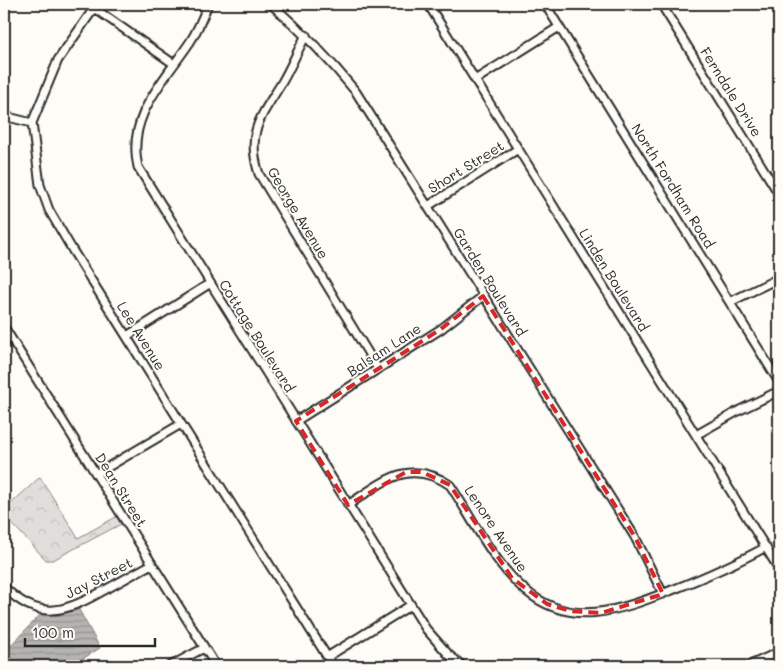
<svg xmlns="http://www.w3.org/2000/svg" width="783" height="670" font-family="Mali,sans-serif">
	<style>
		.park { fill: url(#park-crowns); stroke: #858482 }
		.water { fill: url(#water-rules); stroke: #7e7d7b }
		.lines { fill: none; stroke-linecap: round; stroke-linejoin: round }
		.minor-casing { stroke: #2b2b2b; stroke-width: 11 }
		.minor { stroke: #fdfcf7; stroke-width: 7 }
		.marked { fill: none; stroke: #d62828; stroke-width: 4; stroke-dasharray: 10 6; stroke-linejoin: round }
		.labels { text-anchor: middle; stroke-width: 4; stroke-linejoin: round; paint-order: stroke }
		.street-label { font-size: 14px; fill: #2b2b2b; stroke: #fdfcf7 }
	</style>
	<defs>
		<pattern id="park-crowns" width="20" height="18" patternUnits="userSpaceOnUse" patternTransform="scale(1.25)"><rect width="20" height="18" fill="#dfdeda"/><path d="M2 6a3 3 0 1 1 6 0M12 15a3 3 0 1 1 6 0" fill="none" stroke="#c0bfbb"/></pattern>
		<pattern id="water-rules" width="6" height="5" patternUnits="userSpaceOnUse" patternTransform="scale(1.25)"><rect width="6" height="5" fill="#b5b4b1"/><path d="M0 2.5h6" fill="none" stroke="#939390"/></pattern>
	</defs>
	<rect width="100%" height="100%" fill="#fdfcf7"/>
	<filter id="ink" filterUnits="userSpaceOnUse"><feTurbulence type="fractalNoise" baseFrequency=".02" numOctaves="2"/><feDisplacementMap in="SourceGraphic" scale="10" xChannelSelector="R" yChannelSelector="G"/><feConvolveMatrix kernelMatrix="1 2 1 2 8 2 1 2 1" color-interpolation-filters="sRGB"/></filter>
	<g filter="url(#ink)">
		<path class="park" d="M 40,477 L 78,538 L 116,517 L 121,524 L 53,560 L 46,560 L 4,515 L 4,510 Z"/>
		<path class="water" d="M 77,606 L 100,648 L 71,666 L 4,666 L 4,652 L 44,611 Z"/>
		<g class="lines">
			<g class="minor-casing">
				<path id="minor" d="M 97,4 L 58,60 L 32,123 L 40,185 L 49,210 L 73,251 L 333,666
					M 208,4 C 203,17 198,30 190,42 C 164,81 126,117 138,167 L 426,629 L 449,655 L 463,666
					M 271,4 C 302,31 330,60 356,92 L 635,537 L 663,594
					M 428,4 L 779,569
					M 545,4 L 779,382
					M 661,4 L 779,194
					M 778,4 L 779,6
					M 94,8 L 174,64
					M 306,35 C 297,52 290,69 281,84 C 260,118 246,133 259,174 L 378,369
					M 475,80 L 559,27
					M 4,116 L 32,123
					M 428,206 L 518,149
					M 730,302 L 779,278
					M 4,327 L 216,666
					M 127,336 L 209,284
					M 296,421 L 441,329 L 483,296
					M 696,435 L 740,410 L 779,391
					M 96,474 L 181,424
					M 348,505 C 383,482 409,457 450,485 C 472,518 494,564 525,590 C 572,630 623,609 672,590 C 705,577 735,564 766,547
					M 4,587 C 38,621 64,613 101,592 C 118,583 135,573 152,564
					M 327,657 L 411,605
					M 170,666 L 204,648
					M 748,666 L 779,652"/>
			</g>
			<use href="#minor" class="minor"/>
		</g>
	</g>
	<path class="marked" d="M 483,296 L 635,537 L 663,594 L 601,613 L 570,611 L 547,604 L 512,578 L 450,485 L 422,472 L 406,472 L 348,505 L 296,421 L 441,329 Z"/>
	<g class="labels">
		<g class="street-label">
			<text transform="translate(731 92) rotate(58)" y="5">Ferndale Drive</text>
			<text transform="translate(466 167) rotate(-32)" y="5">Short Street</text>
			<text transform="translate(673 186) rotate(58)" y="5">North Fordham Road</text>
			<text transform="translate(298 213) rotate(59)" y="5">George Avenue</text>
			<text transform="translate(614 280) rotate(58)" y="5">Linden Boulevard</text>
			<text transform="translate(490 282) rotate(58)" y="5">Garden Boulevard</text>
			<text transform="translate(141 336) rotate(58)" y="5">Lee Avenue</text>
			<text transform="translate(257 336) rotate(58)" y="5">Cottage Boulevard</text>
			<text transform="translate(384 350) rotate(-33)" y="5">Balsam Lane</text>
			<text transform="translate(121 490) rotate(58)" y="5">Dean Street</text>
			<text transform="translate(496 529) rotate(56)" y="5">Lenore Avenue</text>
			<text transform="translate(99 578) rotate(-27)" y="5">Jay Street</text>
		</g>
	</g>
	<rect width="783" height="670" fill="none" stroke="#fdfcf7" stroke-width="20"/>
	<rect x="10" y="10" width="763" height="650" fill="none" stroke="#2b2b2b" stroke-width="2" filter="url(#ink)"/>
	<path d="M25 638v8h130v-8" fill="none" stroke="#2b2b2b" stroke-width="2.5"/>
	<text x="32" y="638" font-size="15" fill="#2b2b2b" stroke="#fdfcf7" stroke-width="4" paint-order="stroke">100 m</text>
</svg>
